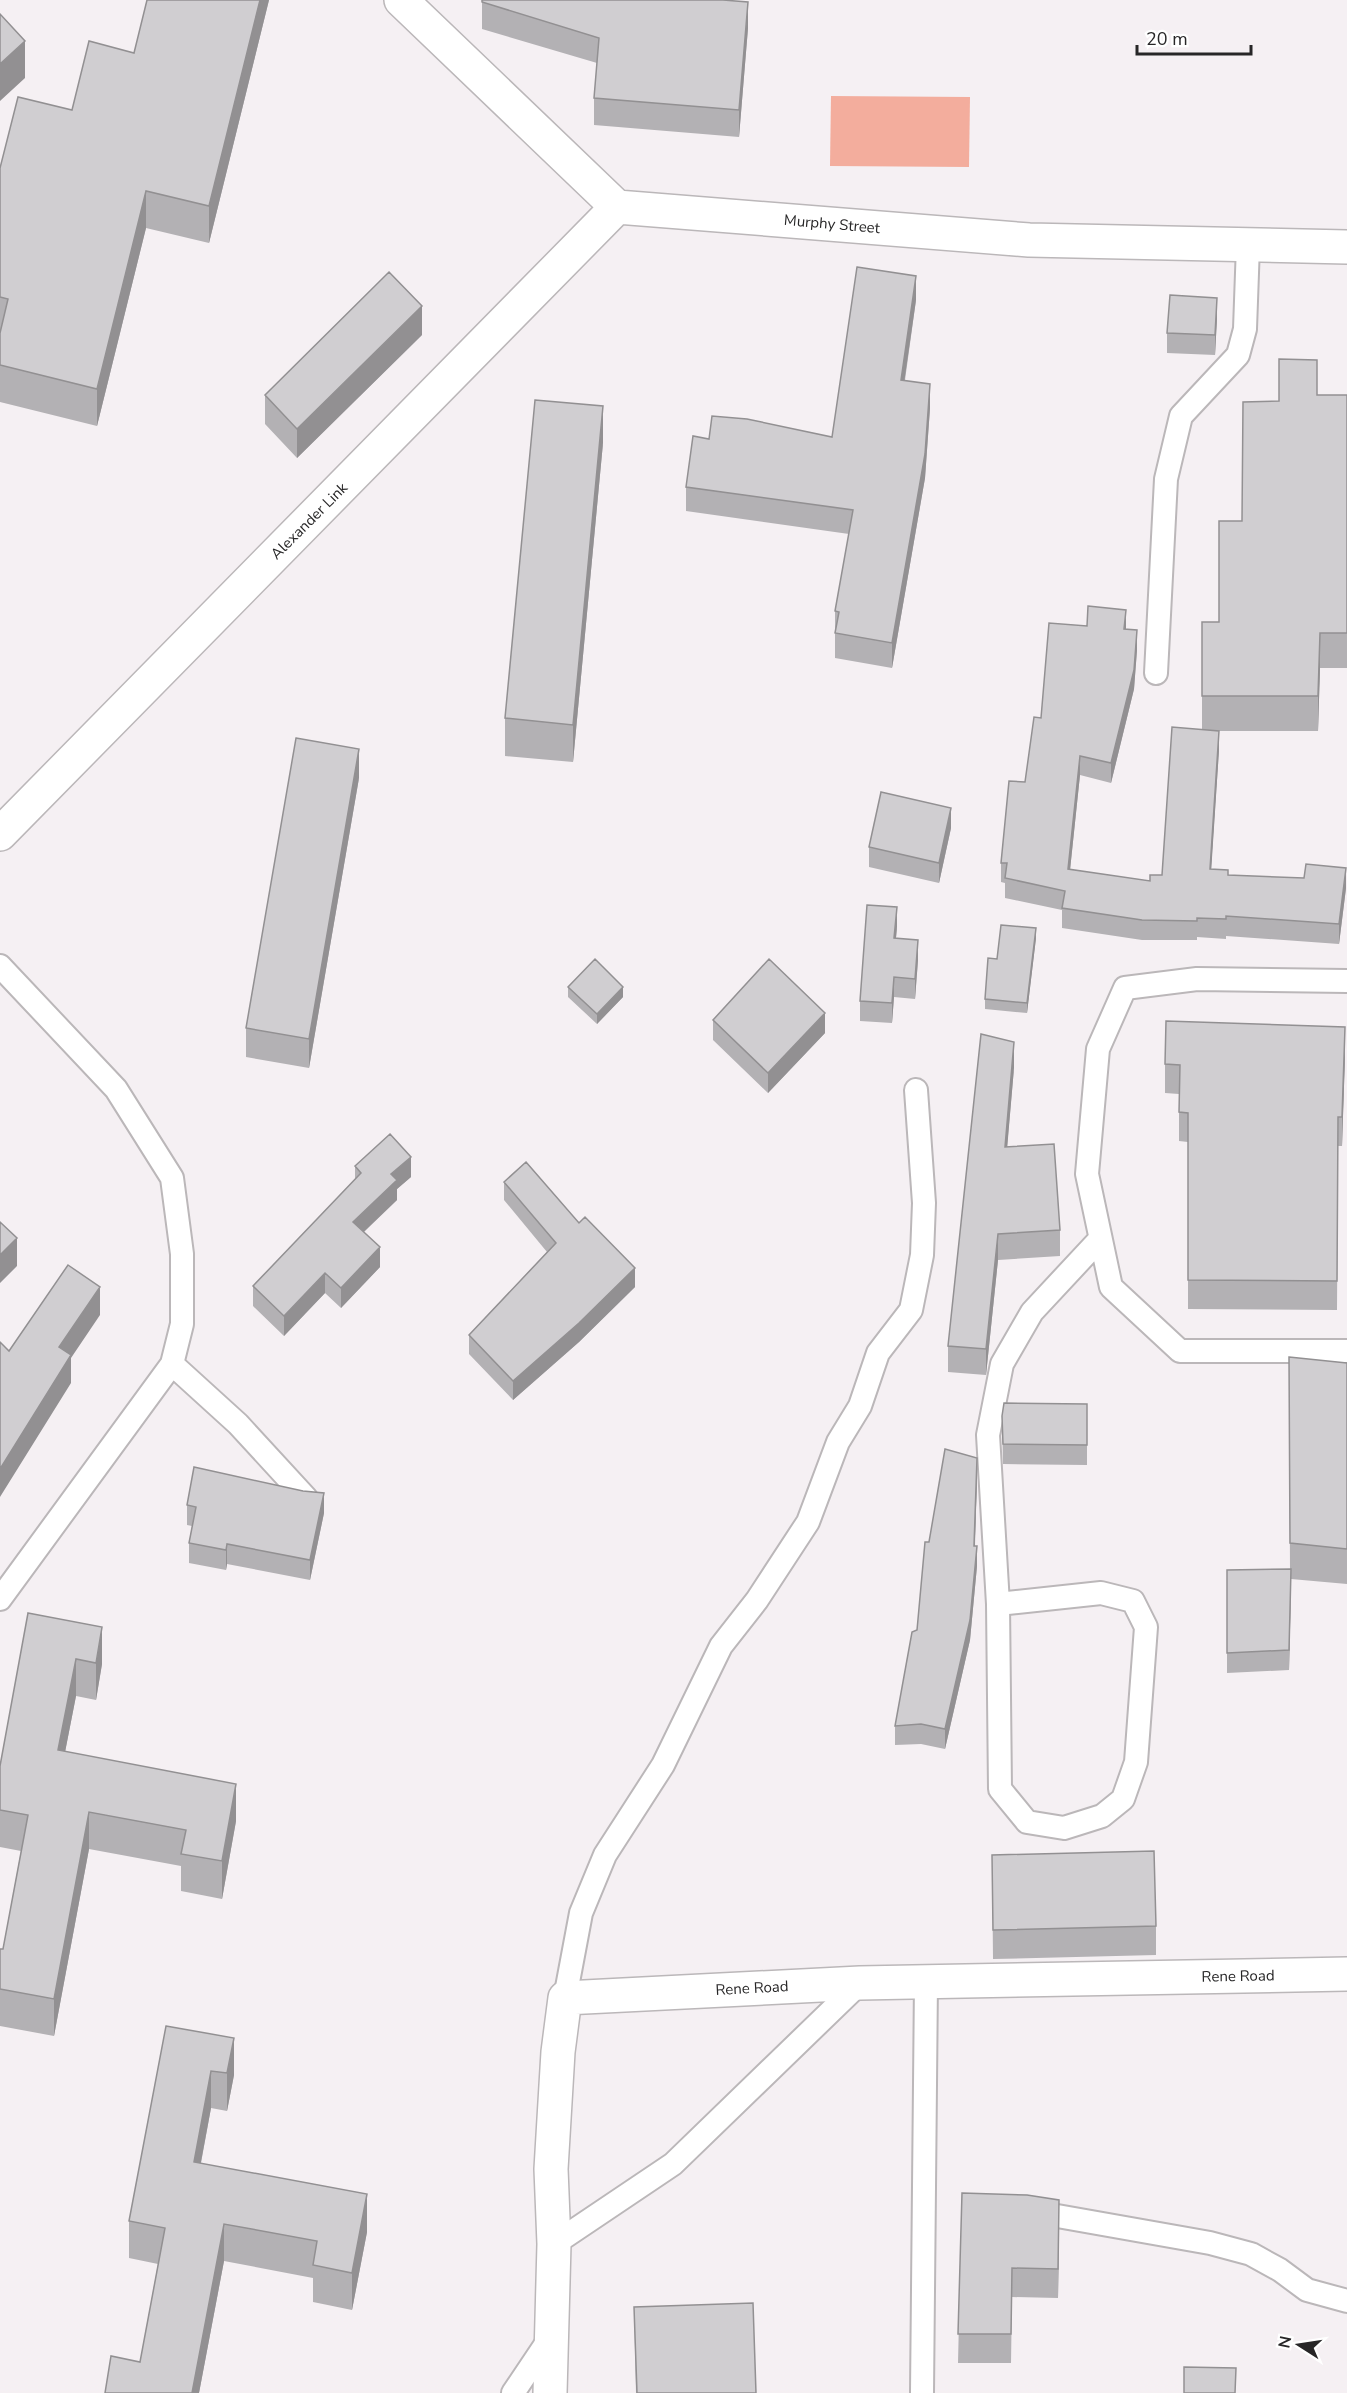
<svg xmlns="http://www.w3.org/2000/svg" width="1347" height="2393" font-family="'Nunito Sans',sans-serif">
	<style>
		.green { fill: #f3ad9d }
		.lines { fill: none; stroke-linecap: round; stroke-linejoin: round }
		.lane-casing { stroke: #bbb7b9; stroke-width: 26 }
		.street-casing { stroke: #bbb7b9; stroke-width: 36 }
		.lane { stroke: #fff; stroke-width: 22 }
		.street { stroke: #fff; stroke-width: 33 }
		.wall { fill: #b3b1b4 }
		.shaded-wall { fill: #929092 }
		.building { fill: #d0ced1; stroke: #929092; stroke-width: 1.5 }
		.labels { text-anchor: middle; stroke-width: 5; stroke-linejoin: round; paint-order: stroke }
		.street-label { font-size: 15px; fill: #272627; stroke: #fff }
	</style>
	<rect width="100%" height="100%" fill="#f5f0f3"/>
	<path class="green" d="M 831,96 L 970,97 L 969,167 L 830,166 Z"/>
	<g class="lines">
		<g class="lane-casing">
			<path id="lane" d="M 1156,673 L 1166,479 L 1181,416 L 1238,355 L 1245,329 L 1248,245
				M 0,966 L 116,1089 L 172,1178 L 182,1254 L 182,1324 L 172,1364 L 0,1599
				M 1347,981 L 1197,979 L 1125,988 L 1098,1049 L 1087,1174 L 1111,1287 L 1180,1351 L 1347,1351
				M 172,1364 L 238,1424 L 306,1498
				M 998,1604 L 1101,1593 L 1133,1601 L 1146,1627 L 1136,1762 L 1123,1799 L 1102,1816 L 1064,1828 L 1027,1822 L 1000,1789 L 998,1604 L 988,1435 L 1002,1364 L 1032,1312 L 1100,1239
				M 565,1998 L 581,1913 L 605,1855 L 663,1765 L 721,1646 L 757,1600 L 808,1522 L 838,1442 L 860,1406 L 878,1353 L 911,1310 L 922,1255 L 924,1203 L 916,1090
				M 1029,2211 L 1210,2243 L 1251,2254 L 1280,2270 L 1307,2290 L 1347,2301
				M 554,2244 L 673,2164 L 860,1983
				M 513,2393 L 552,2335
				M 922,2393 L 926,1981"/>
		</g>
		<g class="street-casing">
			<path id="street" d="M 401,0 L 617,207 L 1029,240 L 1347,247
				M 0,834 L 617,207
				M 550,2393 L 554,2244 L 551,2169 L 558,2052 L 565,1998 L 860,1983 L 1347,1974"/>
		</g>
		<use href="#lane" class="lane"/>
		<use href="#street" class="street"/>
	</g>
	<path class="wall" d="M 147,0 L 269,0 L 209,243 L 146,228 L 97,426 L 0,402 L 0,168 L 72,110 L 134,53 Z
		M 482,2 L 748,28 L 739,137 L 594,125 L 594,98 L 597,63 L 482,29 Z
		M 916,300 L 905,380 L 930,408 L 925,478 L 892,668 L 835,658 L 835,611 L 849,534 L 686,511 L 686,487 L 709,439 L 832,437 Z
		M 1217,318 L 1215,355 L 1167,353 L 1167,333 Z
		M 422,335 L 297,458 L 265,424 L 265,395 Z
		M 1317,395 L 1347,395 L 1347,668 L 1320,668 L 1318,731 L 1219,731 L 1219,750 L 1211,869 L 1228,875 L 1346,888 L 1339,944 L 1226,936 L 1226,939 L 1197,937 L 1197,940 L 1142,940 L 1062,928 L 1062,910 L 1005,898 L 1005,883 L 1001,882 L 1001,863 L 1025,782 L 1041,718 L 1126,629 L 1137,650 L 1134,689 L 1111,783 L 1080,775 L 1070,870 L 1150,881 L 1162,875 L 1202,729 L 1202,622 L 1219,622 L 1242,521 L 1279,401 Z
		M 603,443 L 573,762 L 505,756 L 505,718 Z
		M 359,778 L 309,1068 L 246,1057 L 246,1028 Z
		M 951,828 L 939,883 L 869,867 L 869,847 Z
		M 897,927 L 896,938 L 918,960 L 915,999 L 894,997 L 892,1023 L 860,1021 L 860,1001 Z
		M 1036,938 L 1027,1013 L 985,1009 L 985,999 L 997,959 Z
		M 568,987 L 623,997 L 597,1024 L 568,997 Z
		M 713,1020 L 825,1033 L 768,1093 L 713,1040 Z
		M 1345,1056 L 1342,1146 L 1338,1146 L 1337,1310 L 1188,1309 L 1188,1142 L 1179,1141 L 1179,1094 L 1165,1093 L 1165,1064 Z
		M 1014,1068 L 1007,1147 L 1060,1230 L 1060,1256 L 998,1260 L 986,1375 L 948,1372 L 948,1346 Z
		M 355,1166 L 411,1177 L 397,1189 L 397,1200 L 364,1232 L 380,1267 L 341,1308 L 325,1293 L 284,1336 L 253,1306 L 253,1286 L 355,1179 Z
		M 504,1182 L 635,1287 L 579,1342 L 513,1400 L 469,1354 L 469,1335 L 547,1252 L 504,1200 Z
		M 1289,1357 L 1347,1363 L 1347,1584 L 1291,1579 L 1289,1670 L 1227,1673 L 1227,1570 L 1290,1569 Z
		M 1087,1404 L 1087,1465 L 1003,1464 L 1002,1416 Z
		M 977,1478 L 975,1546 L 977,1566 L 970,1640 L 945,1749 L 921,1744 L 895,1745 L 895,1726 L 917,1630 L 929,1542 Z
		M 187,1505 L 324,1513 L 310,1580 L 227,1564 L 226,1570 L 189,1563 L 189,1543 L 192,1526 L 187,1525 Z
		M 28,1613 L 102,1664 L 96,1700 L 76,1696 L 65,1752 L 236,1821 L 222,1899 L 181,1891 L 181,1866 L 89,1849 L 54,2036 L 0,2026 L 0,1949 L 3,1949 L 21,1851 L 0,1847 L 0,1766 Z
		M 992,1855 L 1156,1926 L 1156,1955 L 993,1959 Z
		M 166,2026 L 234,2075 L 227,2111 L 211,2108 L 201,2163 L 367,2232 L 352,2310 L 313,2302 L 313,2278 L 224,2261 L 199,2393 L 105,2393 L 140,2362 L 158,2264 L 129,2258 L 129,2221 Z
		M 962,2193 L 1059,2229 L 1058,2298 L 1012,2297 L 1011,2363 L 958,2363 Z
		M 634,2307 L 756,2393 L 636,2393 Z"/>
	<path class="shaded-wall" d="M 260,0 L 269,0 L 209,243 L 209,206 Z
		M 748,2 L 748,28 L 739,137 L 739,110 Z
		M 25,41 L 25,78 L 0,101 L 0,64 Z
		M 146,191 L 146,228 L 97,426 L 97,389 Z
		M 916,276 L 916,300 L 901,404 L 901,380 Z
		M 1217,298 L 1217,318 L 1215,355 L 1215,335 Z
		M 422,306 L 422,335 L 297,458 L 297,429 Z
		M 930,384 L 930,408 L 925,478 L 892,668 L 892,643 Z
		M 603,406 L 603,443 L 573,762 L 573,725 Z
		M 1126,610 L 1126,630 L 1124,629 Z
		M 1137,630 L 1137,650 L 1134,689 L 1111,783 L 1111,763 Z
		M 1320,633 L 1320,668 L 1318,731 L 1318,696 Z
		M 1219,731 L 1219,750 L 1210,889 L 1210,869 Z
		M 359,749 L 359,778 L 309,1068 L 309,1039 Z
		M 1080,756 L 1080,775 L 1068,889 L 1068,869 Z
		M 951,808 L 951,828 L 939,883 L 939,863 Z
		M 1346,868 L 1346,888 L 1339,944 L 1339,924 Z
		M 897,907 L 897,927 L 894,958 L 894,938 Z
		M 1036,928 L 1036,938 L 1027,1013 L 1027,1003 Z
		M 918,940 L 918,960 L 915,999 L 915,979 Z
		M 894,977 L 894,997 L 892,1023 L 892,1003 Z
		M 623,987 L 623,997 L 597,1024 L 597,1014 Z
		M 825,1013 L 825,1033 L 768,1093 L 768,1073 Z
		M 1345,1027 L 1345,1056 L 1342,1146 L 1342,1117 Z
		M 1014,1042 L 1014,1068 L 1005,1173 L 1005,1147 Z
		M 411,1157 L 411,1177 L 397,1189 L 397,1200 L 353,1242 L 353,1222 L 391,1174 Z
		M 998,1234 L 998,1260 L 986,1375 L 986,1349 Z
		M 17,1238 L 17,1266 L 0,1283 L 0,1255 Z
		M 380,1247 L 380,1267 L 341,1308 L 341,1288 Z
		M 635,1268 L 635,1287 L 579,1342 L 513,1400 L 513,1381 Z
		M 325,1273 L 325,1293 L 284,1336 L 284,1316 Z
		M 100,1287 L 100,1315 L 71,1358 L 71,1383 L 0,1497 L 0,1469 L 59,1347 Z
		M 977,1458 L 977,1478 L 974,1565 L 974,1546 Z
		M 324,1493 L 324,1513 L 310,1580 L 310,1560 Z
		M 227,1544 L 227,1564 L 226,1570 L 226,1550 Z
		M 977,1546 L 977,1566 L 970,1640 L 945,1749 L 945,1729 Z
		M 1291,1569 L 1291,1589 L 1289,1670 L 1289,1650 Z
		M 102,1627 L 102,1664 L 96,1700 L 96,1663 Z
		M 76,1659 L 76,1696 L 58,1788 L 58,1750 Z
		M 236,1784 L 236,1821 L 222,1899 L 222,1861 Z
		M 89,1812 L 89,1849 L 54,2036 L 54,1999 Z
		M 234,2038 L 234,2075 L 227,2111 L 227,2073 Z
		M 211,2071 L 211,2108 L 194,2199 L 194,2162 Z
		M 367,2194 L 367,2232 L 352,2310 L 352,2273 Z
		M 1059,2200 L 1059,2229 L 1058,2298 L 1058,2269 Z
		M 224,2224 L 224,2261 L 199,2393 L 192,2393 Z"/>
	<path class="building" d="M 147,0 L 260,0 L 209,206 L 146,191 L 97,389 L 0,365 L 0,333 L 8,299 L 0,297 L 0,168 L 18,97 L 72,110 L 89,41 L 134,53 Z
		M 482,0 L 723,0 L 748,2 L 739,110 L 594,98 L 599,38 L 482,2 Z
		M 0,14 L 25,41 L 0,64 Z
		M 857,267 L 916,276 L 901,380 L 930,384 L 925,454 L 892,643 L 835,633 L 839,612 L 835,611 L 853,510 L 686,487 L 693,436 L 709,439 L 712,416 L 747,419 L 832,437 Z
		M 389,272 L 422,306 L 297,429 L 265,395 Z
		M 1170,295 L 1217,298 L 1215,335 L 1167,333 Z
		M 1279,359 L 1317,360 L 1317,395 L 1347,395 L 1347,633 L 1320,633 L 1318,696 L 1202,696 L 1202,622 L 1219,622 L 1219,521 L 1242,521 L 1243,402 L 1279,401 Z
		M 535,400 L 603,406 L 573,725 L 505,718 Z
		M 1088,606 L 1126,610 L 1124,629 L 1137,630 L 1134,670 L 1111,763 L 1080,756 L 1068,869 L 1150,881 L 1150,875 L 1162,875 L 1172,727 L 1219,731 L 1210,869 L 1228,870 L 1228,875 L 1304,878 L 1306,864 L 1346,868 L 1339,924 L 1226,916 L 1226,919 L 1197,918 L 1197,921 L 1142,920 L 1062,908 L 1065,891 L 1005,878 L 1007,863 L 1001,863 L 1009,781 L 1025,782 L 1034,717 L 1041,718 L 1049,623 L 1087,626 Z
		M 296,738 L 359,749 L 309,1039 L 246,1028 Z
		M 881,792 L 951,808 L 939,863 L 869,847 Z
		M 867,905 L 897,907 L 894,938 L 918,940 L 915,979 L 894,977 L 892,1003 L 860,1001 Z
		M 1001,925 L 1036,928 L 1027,1003 L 985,999 L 988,958 L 997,959 Z
		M 595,959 L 623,987 L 597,1014 L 568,987 Z
		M 769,959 L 825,1013 L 768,1073 L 713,1020 Z
		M 1166,1021 L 1345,1027 L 1342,1117 L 1338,1117 L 1337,1281 L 1188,1280 L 1188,1113 L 1179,1112 L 1180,1065 L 1165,1064 Z
		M 981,1034 L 1014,1042 L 1005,1147 L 1054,1144 L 1060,1230 L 998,1234 L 986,1349 L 948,1346 Z
		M 390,1134 L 411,1157 L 391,1174 L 397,1180 L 353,1222 L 380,1247 L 341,1288 L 325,1273 L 284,1316 L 253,1286 L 361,1173 L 355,1166 Z
		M 526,1162 L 579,1223 L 585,1217 L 635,1268 L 579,1323 L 513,1381 L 469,1335 L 556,1243 L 504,1182 Z
		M 0,1222 L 17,1238 L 0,1255 Z
		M 68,1265 L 100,1287 L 59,1347 L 71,1355 L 0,1469 L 0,1342 L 9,1351 Z
		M 1289,1357 L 1347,1363 L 1347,1549 L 1290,1543 Z
		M 1004,1403 L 1087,1404 L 1087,1445 L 1003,1444 L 1002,1416 Z
		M 945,1449 L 977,1458 L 974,1546 L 977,1546 L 970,1620 L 945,1729 L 921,1724 L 895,1726 L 912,1632 L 917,1630 L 925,1542 L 929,1542 Z
		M 194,1467 L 303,1491 L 324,1493 L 310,1560 L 227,1544 L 226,1550 L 189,1543 L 196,1507 L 187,1505 Z
		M 1291,1569 L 1289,1650 L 1227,1653 L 1227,1570 Z
		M 28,1613 L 102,1627 L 96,1663 L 76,1659 L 58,1750 L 236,1784 L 222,1861 L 181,1854 L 186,1830 L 89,1812 L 54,1999 L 0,1989 L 0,1949 L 3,1949 L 28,1815 L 0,1810 L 0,1766 Z
		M 1154,1851 L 1156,1926 L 993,1930 L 992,1855 Z
		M 166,2026 L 234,2038 L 227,2073 L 211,2071 L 194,2162 L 367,2194 L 352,2273 L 313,2265 L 317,2241 L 224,2224 L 192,2393 L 105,2393 L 111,2356 L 140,2362 L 165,2228 L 129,2221 Z
		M 962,2193 L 1027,2195 L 1059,2200 L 1058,2269 L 1012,2268 L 1011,2334 L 958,2334 Z
		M 753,2303 L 756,2393 L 637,2393 L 634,2307 Z
		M 1184,2367 L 1236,2368 L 1235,2393 L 1184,2393 Z"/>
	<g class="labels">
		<g class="street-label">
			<text transform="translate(832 224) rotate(5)" y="5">Murphy Street</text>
			<text transform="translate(309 521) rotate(-45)" y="5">Alexander Link</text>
			<text transform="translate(1238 1976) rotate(-1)" y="5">Rene Road</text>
			<text transform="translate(752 1988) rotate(-3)" y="5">Rene Road</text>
		</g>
	</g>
	<g transform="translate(1299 2345) rotate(282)" stroke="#ffffff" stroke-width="4.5" paint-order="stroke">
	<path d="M0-4.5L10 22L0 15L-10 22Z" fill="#272627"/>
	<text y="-9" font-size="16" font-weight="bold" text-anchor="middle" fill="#272627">N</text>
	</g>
	<path d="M1137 45v9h114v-9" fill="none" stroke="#272627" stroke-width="3"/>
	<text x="1146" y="45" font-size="18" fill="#272627" stroke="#ffffff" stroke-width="4.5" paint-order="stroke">20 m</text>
</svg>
